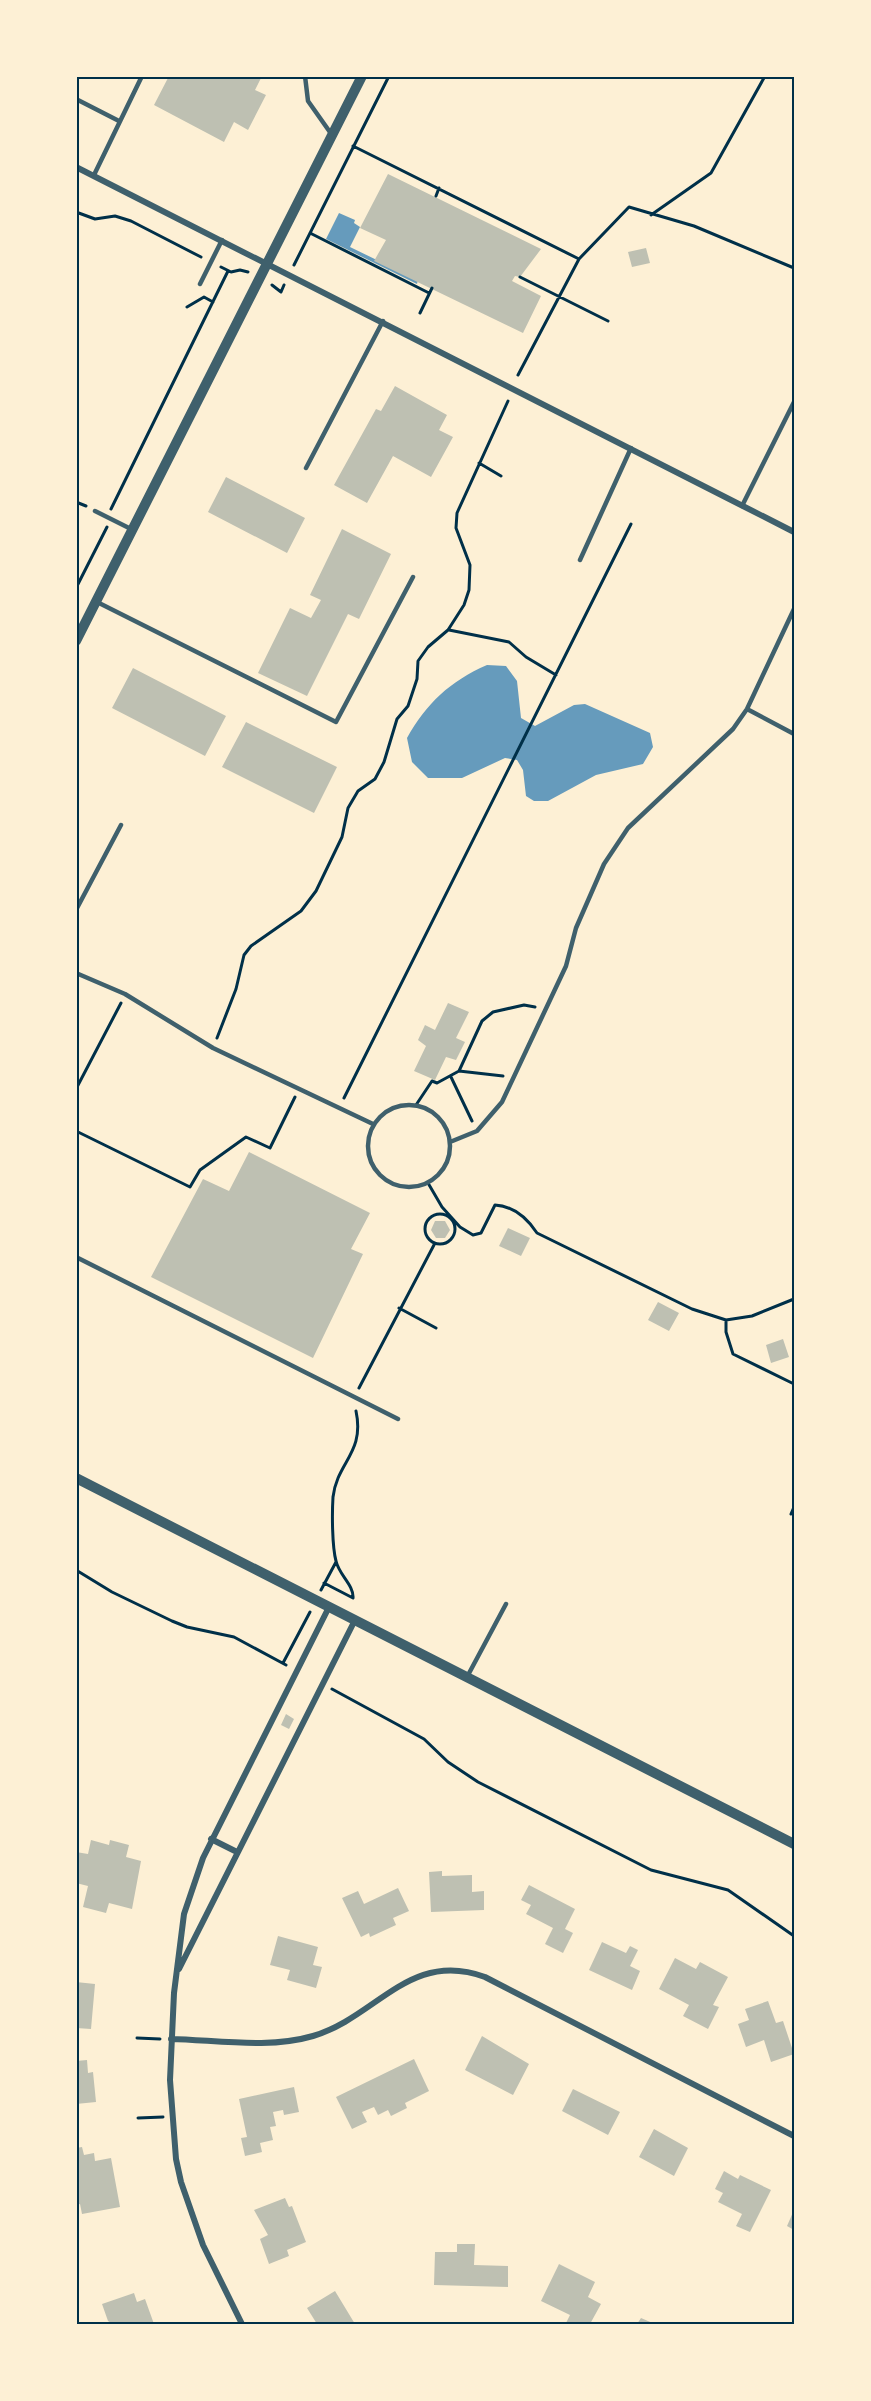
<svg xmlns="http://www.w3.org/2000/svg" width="871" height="2401" font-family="'IBM Plex Sans',sans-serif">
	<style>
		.water { fill: #669bbc }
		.building { fill: #bec0b2 }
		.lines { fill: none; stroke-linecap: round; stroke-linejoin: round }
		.path { stroke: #003049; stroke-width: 3 }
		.service { stroke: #3f606c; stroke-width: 4.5 }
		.minor { stroke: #3f606c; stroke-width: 6 }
		.tertiary { stroke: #3f606c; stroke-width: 10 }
		.neatline { fill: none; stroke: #003049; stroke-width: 2 }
	</style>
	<rect width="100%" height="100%" fill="#fdf0d5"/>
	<path class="water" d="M 339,213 L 355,220 L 354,223 L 360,227 L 350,247 L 418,280 L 417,284 L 326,239 Z
		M 487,665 L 506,666 L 517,681 L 521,718 L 535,726 L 574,705 L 585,704 L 650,733 L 653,747 L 643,764 L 596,775 L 548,801 L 534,801 L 526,796 L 523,770 L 517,760 L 505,758 L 462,778 L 428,778 L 412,762 L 407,738 C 426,704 450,681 487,665 Z"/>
	<path class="building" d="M 169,76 L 262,76 L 255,90 L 266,95 L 248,130 L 234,122 L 224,142 L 154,105 Z
		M 388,174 L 541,249 L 520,277 L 515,276 L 512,281 L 541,296 L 523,333 L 374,261 L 386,240 L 360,228 Z
		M 646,248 L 650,263 L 632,267 L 628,252 Z
		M 395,386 L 447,415 L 439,430 L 453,437 L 431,477 L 393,456 L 367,503 L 334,485 L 376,409 L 381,411 Z
		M 226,477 L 305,518 L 287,553 L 208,512 Z
		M 342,529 L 391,554 L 359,619 L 348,614 L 307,696 L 258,673 L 290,608 L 311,618 L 321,600 L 310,595 Z
		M 133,668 L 226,716 L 205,756 L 112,708 Z
		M 246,722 L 337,767 L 314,813 L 222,767 Z
		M 448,1003 L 469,1012 L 456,1038 L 465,1042 L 456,1060 L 446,1057 L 435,1080 L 414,1071 L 426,1046 L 418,1040 L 425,1025 L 435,1030 Z
		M 249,1152 L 370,1213 L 351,1249 L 363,1254 L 313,1358 L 151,1277 L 203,1179 L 229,1191 Z
		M 435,1221 L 445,1221 L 450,1230 L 445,1238 L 436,1238 L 431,1230 Z
		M 508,1228 L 530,1238 L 521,1256 L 499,1246 Z
		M 658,1302 L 679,1313 L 669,1331 L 648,1320 Z
		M 783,1339 L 789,1357 L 771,1363 L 766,1345 Z
		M 286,1714 L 294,1719 L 289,1729 L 281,1725 Z
		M 91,1840 L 109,1845 L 110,1840 L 129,1845 L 126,1857 L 141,1861 L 132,1909 L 109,1903 L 106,1913 L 83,1907 L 88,1886 L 76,1883 L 76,1852 L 88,1854 Z
		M 442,1871 L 442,1876 L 472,1875 L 472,1892 L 484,1891 L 484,1910 L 431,1912 L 429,1872 Z
		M 529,1885 L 575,1909 L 565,1929 L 573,1933 L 563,1953 L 545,1944 L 553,1928 L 526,1914 L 531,1905 L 521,1900 Z
		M 398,1888 L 409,1911 L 393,1918 L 396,1925 L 370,1937 L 369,1933 L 361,1937 L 342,1898 L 358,1891 L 364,1904 Z
		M 278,1936 L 318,1947 L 313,1965 L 322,1967 L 316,1988 L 287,1980 L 290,1970 L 270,1965 Z
		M 602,1942 L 626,1953 L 630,1946 L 638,1950 L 630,1966 L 640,1971 L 632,1990 L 589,1970 Z
		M 675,1958 L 696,1969 L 700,1962 L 728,1977 L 713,2005 L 719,2007 L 708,2029 L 683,2016 L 689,2005 L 659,1989 Z
		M 76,1982 L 95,1984 L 91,2029 L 76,2028 Z
		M 768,2001 L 776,2023 L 783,2021 L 794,2054 L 771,2062 L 764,2040 L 746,2047 L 738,2024 L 749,2020 L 745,2009 Z
		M 482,2036 L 529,2064 L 513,2095 L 465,2070 Z
		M 414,2059 L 429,2091 L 405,2103 L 407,2108 L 391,2116 L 388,2110 L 378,2115 L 374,2107 L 362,2112 L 367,2122 L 352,2129 L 336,2097 Z
		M 87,2060 L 88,2073 L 93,2072 L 96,2102 L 76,2104 L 76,2061 Z
		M 294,2087 L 299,2112 L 284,2115 L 283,2110 L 273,2112 L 276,2126 L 270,2127 L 273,2140 L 260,2143 L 262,2152 L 245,2156 L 241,2138 L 247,2137 L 239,2099 Z
		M 573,2089 L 620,2112 L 608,2135 L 562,2111 Z
		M 654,2129 L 688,2148 L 674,2176 L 639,2157 Z
		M 82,2147 L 84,2155 L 94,2153 L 95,2161 L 111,2158 L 120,2207 L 82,2214 L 80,2204 L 76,2205 L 76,2148 Z
		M 724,2171 L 738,2179 L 740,2175 L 771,2190 L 750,2232 L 736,2226 L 742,2214 L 718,2202 L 723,2193 L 715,2189 Z
		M 285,2198 L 289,2207 L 292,2206 L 306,2242 L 287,2250 L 289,2256 L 269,2264 L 260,2239 L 268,2235 L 254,2210 Z
		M 794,2210 L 794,2230 L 787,2226 Z
		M 457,2244 L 475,2244 L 474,2265 L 508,2266 L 508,2287 L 434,2285 L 435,2252 L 457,2252 Z
		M 559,2264 L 595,2282 L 588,2297 L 601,2304 L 590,2324 L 570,2324 L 566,2323 L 570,2315 L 541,2301 Z
		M 335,2291 L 355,2324 L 317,2324 L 307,2308 Z
		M 134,2293 L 137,2302 L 145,2299 L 154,2324 L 113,2324 L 108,2321 L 102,2304 Z
		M 641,2318 L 655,2324 L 637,2324 Z"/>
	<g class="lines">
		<path class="path" d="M 353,146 L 579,259 L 518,375
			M 436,196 L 439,188
			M 76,212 L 95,219 L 115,216 L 131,221 L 201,257
			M 651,215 L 711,173 L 765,76
			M 310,233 L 429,293
			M 579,259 L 629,207 L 694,226 L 794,268
			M 294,265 L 389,76
			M 221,267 L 231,272 L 240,270 L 248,272
			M 520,277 L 608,321
			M 272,285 L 281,292 L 284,285
			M 187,307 L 204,297 L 213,302
			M 420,313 L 432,288
			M 479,463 L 501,476
			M 76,502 L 86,506
			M 111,509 L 228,271
			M 76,588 L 107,527
			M 449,630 L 509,642 L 526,657 L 556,675
			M 217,1038 L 236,989 L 244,955 L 251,946 L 301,911 L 316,891 L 342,837 L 348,808 L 358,791 L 375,779 L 384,762 L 397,719 L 408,706 L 417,679 L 418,661 L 428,647 L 448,630 L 464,605 L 469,590 L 470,565 L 456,528 L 457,513 L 508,401
			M 459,1071 L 503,1076
			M 451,1077 L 472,1121
			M 76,1089 L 121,1003
			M 344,1098 L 631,524
			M 416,1105 L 432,1081 L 437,1083 L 459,1071 L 482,1021 L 493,1012 L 524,1005 L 535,1007
			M 76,1131 L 190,1187 L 200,1170 L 246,1137 L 270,1148 L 295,1097
			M 428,1183 L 442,1207
			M 442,1207 L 460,1227 L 473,1235 L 481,1233 L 495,1205 C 513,1206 527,1218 537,1233 L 692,1309 L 726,1320 L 752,1316 L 794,1299
			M425 1229a15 15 0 1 1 30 0a15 15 0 1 1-30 0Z
			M 399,1308 L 436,1328
			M 726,1320 L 726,1332 L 733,1354 L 794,1384
			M 359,1388 L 435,1243
			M 791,1514 L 794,1507
			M 76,1570 L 112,1592 L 172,1621 L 187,1627 L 234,1637 L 286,1665
			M 324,1583 L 353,1598
			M 321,1590 L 336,1562
			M 353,1598 C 354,1585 339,1575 336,1561 C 332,1546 332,1513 333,1497 C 337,1462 365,1453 356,1411
			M 283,1663 L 310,1612
			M 332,1689 L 424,1739 L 448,1762 L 478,1782 L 651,1870 L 728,1890 L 794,1936
			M 137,2038 L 160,2039
			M 138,2118 L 163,2117"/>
		<path class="service" d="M 305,76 L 308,101 L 332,135
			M 76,99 L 119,121
			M 94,175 L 142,76
			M 200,284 L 222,240
			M 306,468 L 383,321
			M 742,506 L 794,402
			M 95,511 L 133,530
			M 580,560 L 631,448
			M 97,602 L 336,722 L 413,577
			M 747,709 L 794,734
			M 76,910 L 121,825
			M 76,973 L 125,994 L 213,1048 L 373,1124
			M368 1146a41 41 0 1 1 82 0a41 41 0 1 1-82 0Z
			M 450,1142 L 477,1131 L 502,1102 L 566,966 L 576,928 L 604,864 L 628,828 L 733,729 L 747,709 L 794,609
			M 76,1257 L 398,1419
			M 467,1677 L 506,1604"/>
		<path class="minor" d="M 76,167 L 794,532
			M 211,1839 L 237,1852
			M 179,1969 L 355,1620
			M 171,2039 C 216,2040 269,2049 313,2036 C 377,2017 410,1949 485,1977 L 794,2136
			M 242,2324 L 203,2245 L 181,2182 L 176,2159 L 170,2080 L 174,1993 L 184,1914 L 203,1858 L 329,1607"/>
		<path class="tertiary" d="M 76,641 L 362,76
			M 76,1478 L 794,1844"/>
	</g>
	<rect width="871" height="2401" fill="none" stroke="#fdf0d5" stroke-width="156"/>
	<rect x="78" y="78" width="715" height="2245" class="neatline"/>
</svg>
